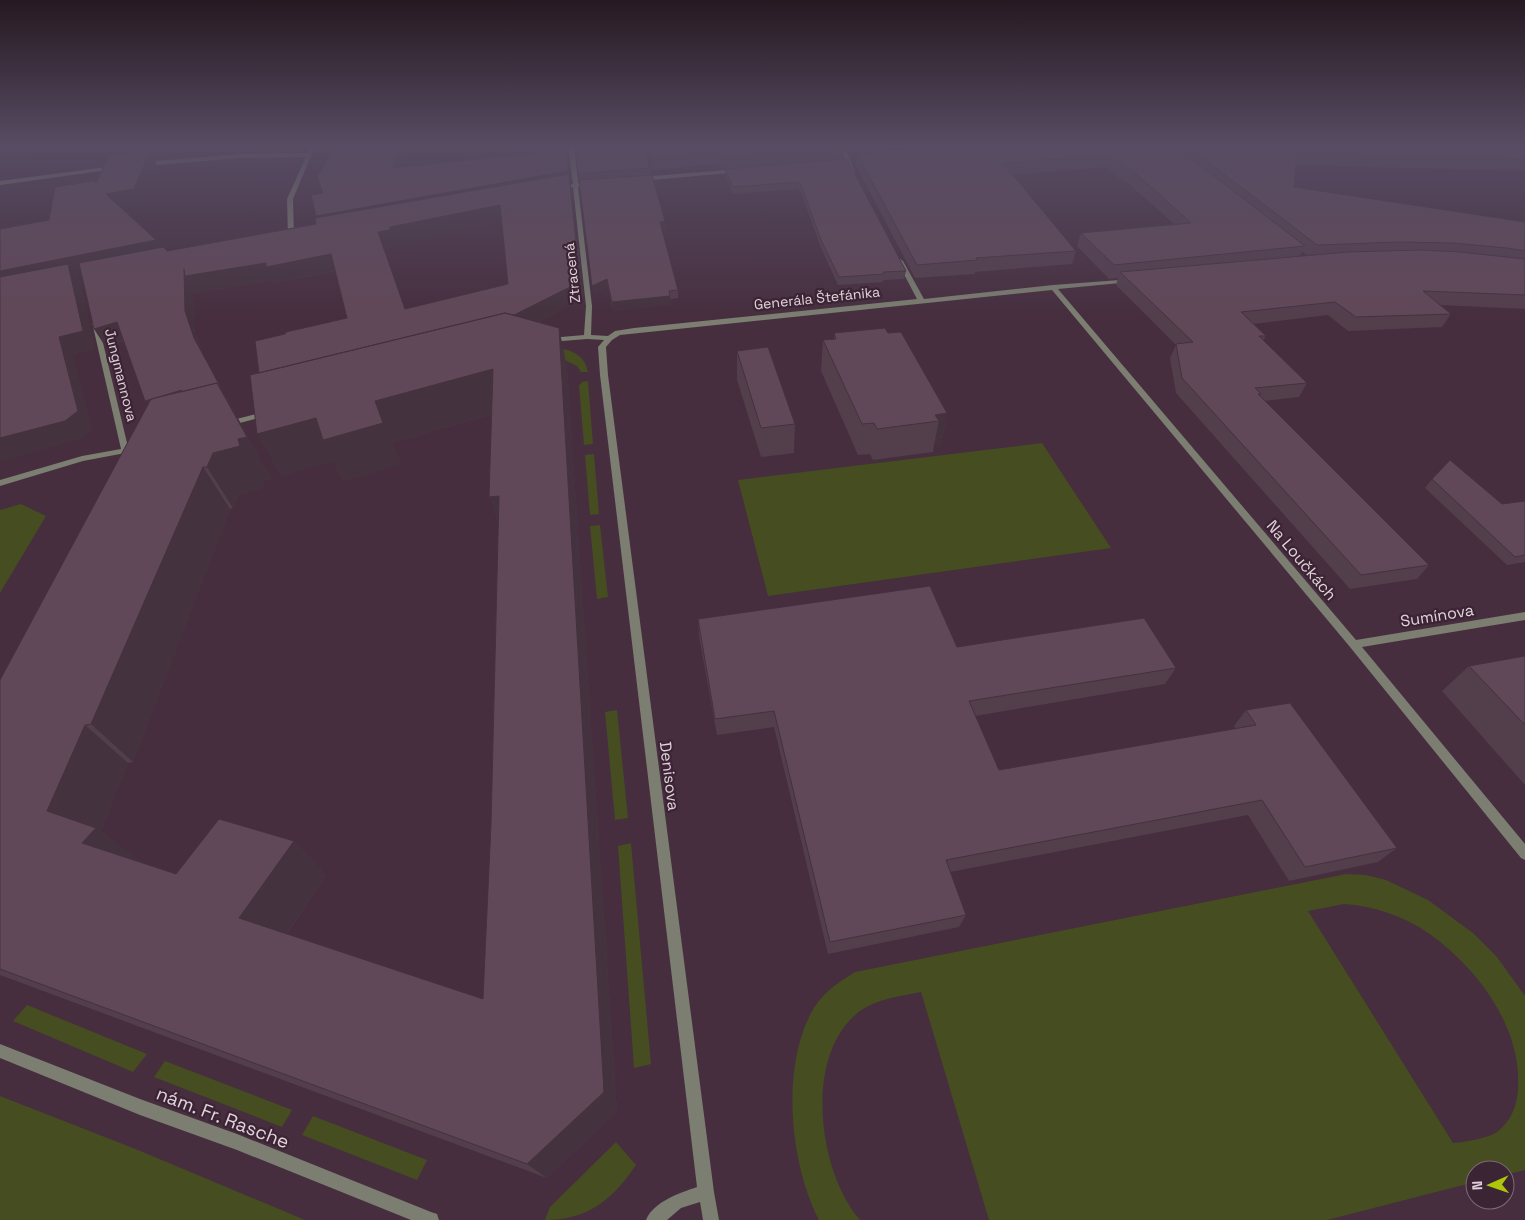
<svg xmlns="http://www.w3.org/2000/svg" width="1525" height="1220" font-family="'Space Grotesk',sans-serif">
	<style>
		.green { fill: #454d21; fill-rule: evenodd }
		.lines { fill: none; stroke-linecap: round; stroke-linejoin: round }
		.minor { fill: #7b7e71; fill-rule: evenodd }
		.wall { fill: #533e4c; fill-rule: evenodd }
		.shaded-wall { fill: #44323e }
		.building { fill: #614858; stroke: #44323e; fill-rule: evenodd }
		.labels { text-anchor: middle; stroke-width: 4.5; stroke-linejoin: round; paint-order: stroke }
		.far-street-label { font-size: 14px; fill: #e2d2dc; stroke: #3b2433 }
		.street-label { font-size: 16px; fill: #e2d2dc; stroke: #3b2433 }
		.near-street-label { font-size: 19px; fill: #e2d2dc; stroke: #3b2433 }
	</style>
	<rect width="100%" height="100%" fill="#462e3e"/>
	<path class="green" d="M 555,348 C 571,349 585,355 588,372 L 581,372 L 577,366 L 554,355 Z
		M 588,381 L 593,444 L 584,445 L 579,386 L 582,382 Z
		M 1042,443 L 1111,548 L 768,596 L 738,480 Z
		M 594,454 L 599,514 L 590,515 L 585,455 Z
		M 21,504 L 46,516 L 0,593 L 0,510 Z
		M 600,525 L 608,597 L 597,599 L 590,526 Z
		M 617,710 L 628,818 L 615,820 L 605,712 Z
		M 631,843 L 651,1064 L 634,1068 L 618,846 Z
		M 1346,874 L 1366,875 L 1386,880 L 1428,900 L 1473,933 L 1497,957 L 1525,996 L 1525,1170 L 1505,1175 L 1505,1170 L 1475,1170 L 1475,1182 L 1327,1220 L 989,1220 L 921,992 C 898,997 872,999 854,1016 C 804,1062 819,1173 860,1220 L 819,1220 C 790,1164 781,1070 811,1013 C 821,994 837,983 855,972 ZM 1344,904 C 1375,906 1410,918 1435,938 C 1480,972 1522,1029 1518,1089 C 1517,1106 1511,1121 1497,1132 C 1489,1138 1464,1142 1453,1143 L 1308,911 Z
		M 27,1005 L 147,1054 L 133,1072 L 13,1021 Z
		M 165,1061 L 292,1110 L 282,1127 L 154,1077 Z
		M 0,1096 L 138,1150 L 305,1220 L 0,1220 Z
		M 313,1116 L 427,1160 L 417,1180 L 302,1135 Z
		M 616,1142 L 636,1165 C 613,1199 589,1220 545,1220 L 550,1207 Z"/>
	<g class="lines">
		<path class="minor" d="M 310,146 L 315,146 L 293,199 L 294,236 L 291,238 L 288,236 L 287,199 L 306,157 L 240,158 L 144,166 L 141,164 L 144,162 L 240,154 L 307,153 Z
			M 568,146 L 574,146 L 578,183 L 591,181 L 594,183 L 578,187 L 592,306 L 591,335 L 608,336 L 615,331 L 634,328 L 917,299 L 897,261 L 900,259 L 903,261 L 924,299 L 1053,285 L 1133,279 L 1134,280 L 1131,282 L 1058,289 L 1356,640 L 1525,612 L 1525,620 L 1362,647 L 1525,844 L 1525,860 L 1521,858 L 1350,647 L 1052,290 L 620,335 L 612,340 L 606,347 L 608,375 L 714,1192 L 719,1220 L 703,1220 L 700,1202 L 681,1208 L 667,1220 L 646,1220 C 654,1201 680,1193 697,1187 L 600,375 L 598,347 L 604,340 L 587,339 L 550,342 L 546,340 L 550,338 L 584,335 L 586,306 L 573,187 L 559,190 L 556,188 L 573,184 Z
			M 839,146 L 844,146 L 855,172 L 850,171 Z
			M 114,166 L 117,168 L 116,169 L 0,185 L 0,181 Z
			M 738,169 L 740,170 L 740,172 L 641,181 L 638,179 L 641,177 Z
			M 95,320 L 98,322 L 128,447 L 136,445 L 140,448 L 136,451 L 83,461 L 0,486 L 0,480 L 82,456 L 121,449 L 92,322 Z
			M 267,411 L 271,413 L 270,415 L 228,426 L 224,424 L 225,422 Z
			M 0,1044 L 140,1099 L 237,1134 L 431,1212 L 437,1214 L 439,1220 L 411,1220 L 237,1150 L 140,1115 L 0,1058 Z"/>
	</g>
	<path class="wall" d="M 374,146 L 408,146 L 401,167 L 566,150 L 571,189 L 583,299 L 539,322 L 559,328 L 567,368 L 617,1112 L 547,1178 L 0,975 L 0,680 L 148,405 L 123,341 L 105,346 L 81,274 L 76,275 L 80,281 L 95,349 L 72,355 L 92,430 L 80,439 L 49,220 L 96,183 L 117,155 L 161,160 L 154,160 L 158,167 L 144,205 L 123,209 L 156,240 L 160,247 L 167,251 L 316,224 L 317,218 L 323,193 ZM 502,221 L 508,284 L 405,309 L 384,248 L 396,246 L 395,244 ZM 335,271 L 347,318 L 285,334 L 259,373 L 280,476 L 333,461 L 343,481 L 401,464 L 392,443 L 492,414 L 498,525 L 491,824 L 483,999 L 287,934 L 326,875 L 294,841 L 176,874 L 141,862 L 101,831 L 128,763 L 133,762 L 230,509 L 233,508 L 239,495 L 264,487 L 263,481 L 271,479 L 204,356 L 194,329 L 193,291 L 194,293 L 272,280 L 274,283 Z
		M 650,146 L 844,147 L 843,159 L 906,271 L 904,279 L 883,280 L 883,282 L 838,285 L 821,248 L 801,192 L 797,189 L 733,194 L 725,176 L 725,169 L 722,169 L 720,164 L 652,170 Z
		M 846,146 L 1525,146 L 1525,171 L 1296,165 L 1294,187 L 1525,222 L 1525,309 L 1441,305 L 1451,314 L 1442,327 L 1348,331 L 1328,315 L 1253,324 L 1266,336 L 1263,341 L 1307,383 L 1299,397 L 1264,401 L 1429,565 L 1417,579 L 1350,589 L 1176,393 L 1170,358 L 1176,345 L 1116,285 L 1118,278 L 1109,279 L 1077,246 L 1081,233 L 1174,224 L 1127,182 L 1124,182 L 1106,167 L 1012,175 L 1076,251 L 1072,264 L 975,272 L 975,274 L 915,278 L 856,166 L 857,159 L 852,159 ZM 1302,252 L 1304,253 L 1307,255 L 1300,256 Z
		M 650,168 L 651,175 L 665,221 L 666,229 L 662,229 L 678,290 L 678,298 L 671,299 L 671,304 L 613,311 L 608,287 L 594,294 L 578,174 Z
		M 834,333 L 888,333 L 947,413 L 941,445 L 934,445 L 933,452 L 873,460 L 870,454 L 858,455 L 821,371 L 823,340 L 834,339 Z
		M 737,351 L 795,424 L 794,453 L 761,457 L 737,380 Z
		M 1432,479 L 1502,504 L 1525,501 L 1525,562 L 1507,565 L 1425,488 Z
		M 698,619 L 957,647 L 1176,668 L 1165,684 L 975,716 L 999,770 L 1236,729 L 1234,726 L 1246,710 L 1397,848 L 1378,862 L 1289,881 L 1248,815 L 950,872 L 966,915 L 959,927 L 828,954 L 774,727 L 717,735 L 699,636 Z
		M 1525,656 L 1525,785 L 1442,691 L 1469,666 Z"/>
	<path class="shaded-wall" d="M 0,146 L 31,146 L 25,167 L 0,171 Z
		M 112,146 L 166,146 L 161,160 L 154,160 L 158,167 L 144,205 L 116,210 L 106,194 L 122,164 Z
		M 366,146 L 373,146 L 369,159 L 366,148 Z
		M 401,146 L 408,146 L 397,179 L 393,168 Z
		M 861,146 L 996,146 L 857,154 L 857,159 L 852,159 L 853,147 Z
		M 566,150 L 571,189 L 583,299 L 499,343 L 488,333 L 570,183 L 320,227 L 316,216 Z
		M 500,205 L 504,221 L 395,244 L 396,246 L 384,248 L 378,232 L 390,227 Z
		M 665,221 L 666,229 L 660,229 L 660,222 Z
		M 156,240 L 165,257 L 76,275 L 80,281 L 95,349 L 72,355 L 92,430 L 80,439 L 0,462 L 0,271 Z
		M 331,254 L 338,270 L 274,283 L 272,280 L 194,293 L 193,291 L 194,329 L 204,356 L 271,479 L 263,481 L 264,487 L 239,495 L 233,508 L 207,467 L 156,418 L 145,401 L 185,311 L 184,269 L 266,263 Z
		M 607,279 L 608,287 L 594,294 L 592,286 Z
		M 670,296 L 671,304 L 613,311 L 612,302 Z
		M 117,322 L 128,339 L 105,346 L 94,329 Z
		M 559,328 L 567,368 L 617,1112 L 547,1178 L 527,1164 Z
		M 493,369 L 505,410 L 392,443 L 401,464 L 343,481 L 333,461 L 280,476 L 257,434 Z
		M 947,413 L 941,445 L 934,445 L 939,421 L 935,415 Z
		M 203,467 L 230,509 L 133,762 L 91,724 Z
		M 499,496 L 502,539 L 489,497 Z
		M 85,725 L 128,763 L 101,831 L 142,862 L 130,877 L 82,843 L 47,811 Z
		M 294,841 L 326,875 L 277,948 L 239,918 Z"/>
	<path class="building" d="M 335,146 L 366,146 L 366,148 L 373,148 L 374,146 L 401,146 L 393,168 L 566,150 L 568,171 L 316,216 L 311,195 L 323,193 L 317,177 Z
		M 636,146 L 644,146 L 650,168 L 578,174 L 576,153 Z
		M 650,146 L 844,146 L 844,147 L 722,157 L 720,152 L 651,158 Z
		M 937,146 L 1175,146 L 1305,246 L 1114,265 L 1081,233 L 1191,223 L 1131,169 L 1128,170 L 1110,155 L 1003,163 L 1076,251 L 976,258 L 977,260 L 917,265 L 857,154 Z
		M 1187,146 L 1525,146 L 1525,159 L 1297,153 L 1294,187 L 1525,222 L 1525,251 L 1507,248 L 1452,243 L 1398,242 L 1317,245 Z
		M 150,151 L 134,189 L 106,194 L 156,240 L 0,271 L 0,229 L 49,220 L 55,187 L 93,181 L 96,183 L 109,155 Z
		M 847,159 L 906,271 L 883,272 L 884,274 L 839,277 L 821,240 L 801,185 L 798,182 L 733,187 L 725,169 Z
		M 569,174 L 580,282 L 514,315 L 505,313 L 259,373 L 255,341 L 285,334 L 286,332 L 347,318 L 331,254 L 266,267 L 266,263 L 185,276 L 184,269 L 185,311 L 194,338 L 227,399 L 217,383 L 181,392 L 182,390 L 145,401 L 117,322 L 94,329 L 79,263 L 163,247 L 167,251 L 316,224 L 315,218 ZM 500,205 L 508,284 L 405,309 L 378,232 L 390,230 L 390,227 Z
		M 652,175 L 665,221 L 660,222 L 678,290 L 669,291 L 670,296 L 612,302 L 607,279 L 592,286 L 579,180 Z
		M 1422,250 L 1460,252 L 1525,259 L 1525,295 L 1423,291 L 1451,314 L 1356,317 L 1335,302 L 1241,312 L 1266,336 L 1259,336 L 1307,383 L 1255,388 L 1261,394 L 1258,394 L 1429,565 L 1361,575 L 1182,378 L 1176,344 L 1193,342 L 1120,272 L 1348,252 Z
		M 68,264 L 83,331 L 59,337 L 78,411 L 65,421 L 0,438 L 0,277 Z
		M 505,313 L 559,328 L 604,1092 L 527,1164 L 0,969 L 0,680 L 151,399 L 217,383 L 247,437 L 238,439 L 240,446 L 213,453 L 207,467 L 203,467 L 91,724 L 85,725 L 47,811 L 96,828 L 82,843 L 176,874 L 219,819 L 294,841 L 239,918 L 483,999 L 491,824 L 499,496 L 489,497 L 493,369 L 375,401 L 383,423 L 323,440 L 316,418 L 257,434 L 250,375 Z
		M 885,328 L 888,333 L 901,332 L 947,413 L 935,415 L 939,421 L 877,429 L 874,423 L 862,424 L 823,340 L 836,339 L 834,333 Z
		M 768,347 L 795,424 L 761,428 L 737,351 Z
		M 1450,460 L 1502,504 L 1525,501 L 1525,555 L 1515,557 L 1432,479 Z
		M 930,586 L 957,647 L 1144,618 L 1176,668 L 969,701 L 999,770 L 1256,725 L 1246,710 L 1290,703 L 1397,848 L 1305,867 L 1262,800 L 946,860 L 966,915 L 830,942 L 774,711 L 715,719 L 698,619 Z
		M 1525,656 L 1525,725 L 1469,666 Z"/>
	<linearGradient id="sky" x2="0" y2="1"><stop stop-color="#261922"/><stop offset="0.46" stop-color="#574c63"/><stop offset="1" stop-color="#574c63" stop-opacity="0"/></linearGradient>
	<rect width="1525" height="317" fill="url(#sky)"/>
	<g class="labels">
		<g class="far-street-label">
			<text transform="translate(572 273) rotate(-96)" y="5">Ztracená</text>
			<text transform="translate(817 298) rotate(-6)" y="5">Generála Štefánika</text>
			<text transform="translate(121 375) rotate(76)" y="5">Jungmannova</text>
		</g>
		<g class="street-label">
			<text transform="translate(1302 560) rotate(50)" y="6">Na Loučkách</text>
			<text transform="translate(1437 615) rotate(-9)" y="6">Sumínova</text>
			<text transform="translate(670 776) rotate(83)" y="6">Denisova</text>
		</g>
		<g class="near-street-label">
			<text transform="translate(223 1117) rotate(21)" y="7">nám. Fr. Rasche</text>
		</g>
	</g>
	<g transform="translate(1490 1185) rotate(268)"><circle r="24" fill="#3b2433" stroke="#7e6a77"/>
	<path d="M0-4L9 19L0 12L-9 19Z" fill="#aec60a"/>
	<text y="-8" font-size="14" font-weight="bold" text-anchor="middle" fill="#e2d2dc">N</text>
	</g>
</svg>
